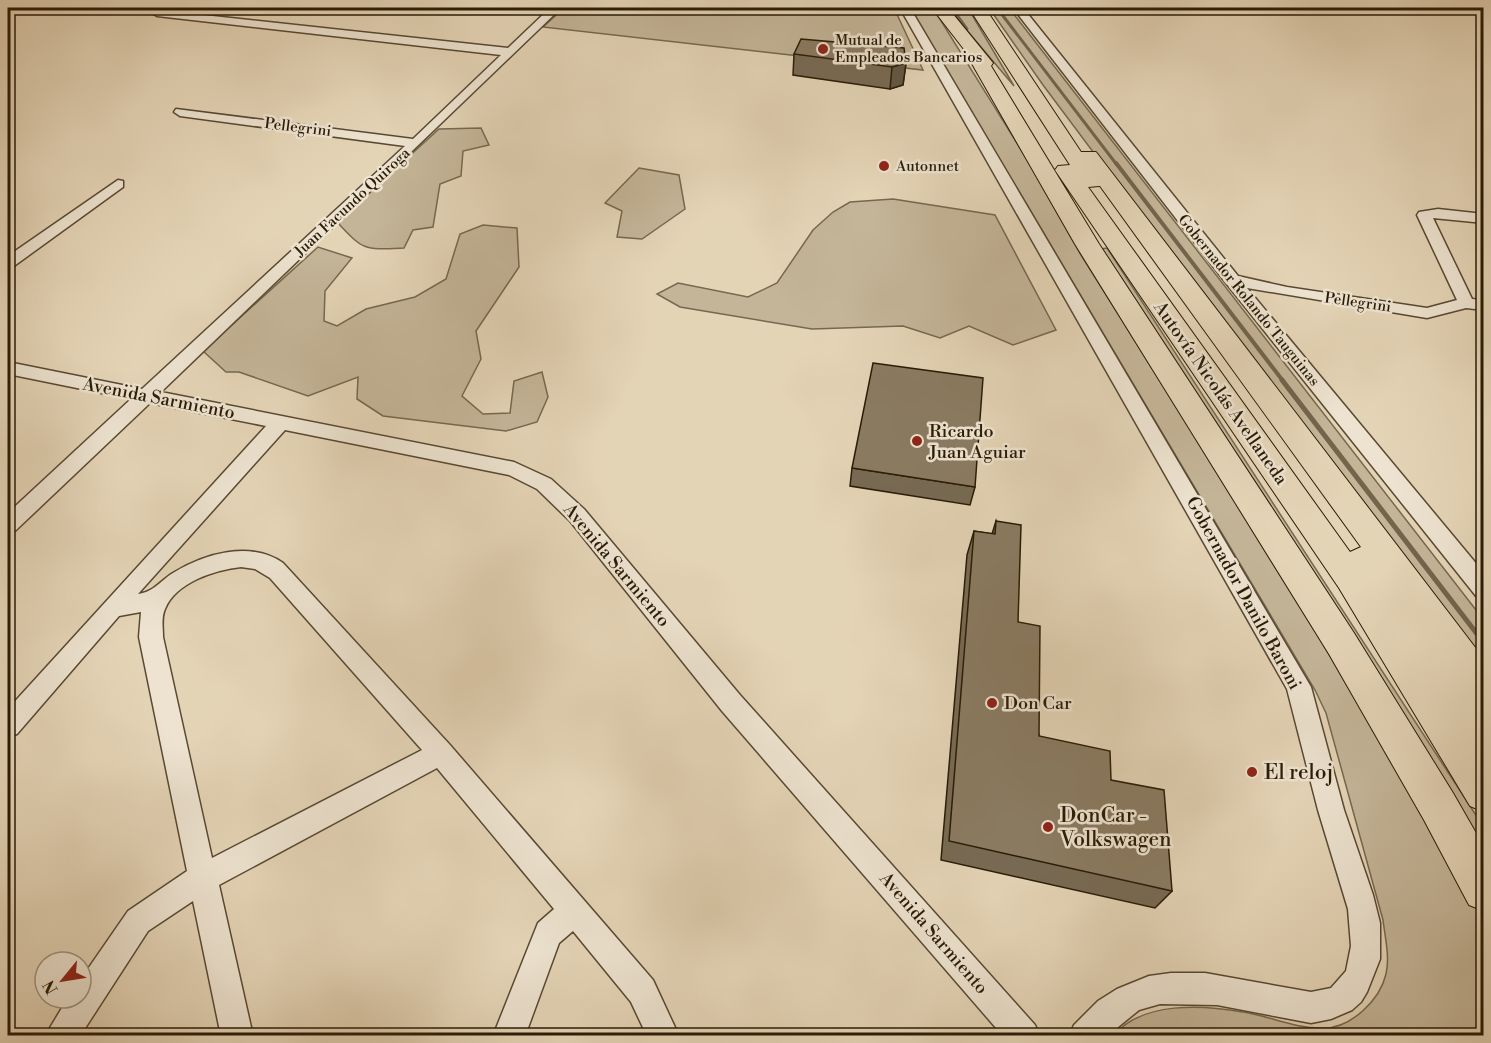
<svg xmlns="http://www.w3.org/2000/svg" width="1491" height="1043" font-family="'Libre Bodoni',serif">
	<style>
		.green { fill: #c4b598; stroke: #76684f; stroke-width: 1.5 }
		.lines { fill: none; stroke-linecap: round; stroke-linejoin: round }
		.stream-far2 { stroke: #73644c; stroke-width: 3 }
		.stream-far1 { stroke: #73644c; stroke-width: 4 }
		.stream { stroke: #73644c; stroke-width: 5 }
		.minor-casing { stroke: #584932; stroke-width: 3 }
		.highway-casing { stroke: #291b06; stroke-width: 2 }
		.minor { fill: #ede3d0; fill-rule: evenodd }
		.highway { fill: #e4d4b6; fill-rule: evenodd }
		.wall { fill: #776a54; stroke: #291b06; stroke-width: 1.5 }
		.shaded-wall { fill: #615645; stroke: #291b06; stroke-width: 1.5 }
		.building { fill: #8a7b62; stroke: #291b06; stroke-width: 1.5 }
		.poi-dot { fill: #8f2418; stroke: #ede3d0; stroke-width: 2 }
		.labels { text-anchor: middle; stroke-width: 5; stroke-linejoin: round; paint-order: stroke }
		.far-poi-label { font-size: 15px; fill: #291b06; stroke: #ede3d0; text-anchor: start }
		.far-street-label { font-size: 15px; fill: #291b06; stroke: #ede3d0 }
		.street-label { font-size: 18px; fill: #291b06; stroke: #ede3d0 }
		.poi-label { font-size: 18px; fill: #291b06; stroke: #ede3d0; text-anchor: start }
		.near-poi-label { font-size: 21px; fill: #291b06; stroke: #ede3d0; text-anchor: start }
	</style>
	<rect width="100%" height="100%" fill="#e4d4b6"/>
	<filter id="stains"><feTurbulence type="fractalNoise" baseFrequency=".00333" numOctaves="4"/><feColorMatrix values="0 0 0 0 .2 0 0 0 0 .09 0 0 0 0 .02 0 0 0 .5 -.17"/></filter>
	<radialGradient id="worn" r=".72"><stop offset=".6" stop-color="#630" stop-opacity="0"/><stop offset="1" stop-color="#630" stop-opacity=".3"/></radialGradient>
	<path class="green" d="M 564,8 L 894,8 L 923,70 L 543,27 Z
		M 910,8 L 933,8 L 1028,161 L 1081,255 L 1284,578 L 1483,915 L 1483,1035 L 1114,1035 C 1143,1001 1203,1005 1243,1012 C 1270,1016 1296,1029 1324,1028 C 1351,1028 1380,1000 1386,974 C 1390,957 1385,937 1383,920 L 1326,713 L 1315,690 Z
		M 948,8 L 968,8 L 1014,86 Z
		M 989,8 L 1009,8 L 1483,619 L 1483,673 L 1043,85 Z
		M 481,128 L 489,145 L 463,151 L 461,176 L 440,184 L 433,227 L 413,230 L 404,248 C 364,250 364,251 337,222 L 439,129 Z
		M 639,168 L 679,175 L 685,209 L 642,239 L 617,237 L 622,211 L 605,203 Z
		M 893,199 L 995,215 L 1056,330 L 1013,345 L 969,326 L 940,338 L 903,326 L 812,329 L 680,307 L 657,294 L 678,283 L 748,297 L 777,283 L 813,230 L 833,212 L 850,202 Z
		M 483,225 L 517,228 L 519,267 L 476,331 L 481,359 L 462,396 L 483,414 L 510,413 L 514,381 L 542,372 L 548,397 L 537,422 L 506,431 L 383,416 L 357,399 L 358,377 L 308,396 L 239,372 L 226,372 L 203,351 L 318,247 L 352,258 L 325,291 L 324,321 L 337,326 L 366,309 L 415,297 L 446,279 L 460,234 Z
		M 1107,248 L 1483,826 L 1483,855 L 1100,249 Z"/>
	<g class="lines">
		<path class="stream-far2" d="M 952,8 L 967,29
			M 997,8 L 1117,165"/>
		<path class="stream-far1" d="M 1116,163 L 1283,381"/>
		<path class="stream" d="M 1282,380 L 1484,643"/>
		<g class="minor-casing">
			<path id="minor" d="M 11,8 L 19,10 L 8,17 L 8,10 Z
				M 550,8 L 561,8 L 161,392 L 514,462 L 551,479 L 584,509 L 740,695 L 1035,1025 L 1040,1036 L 1003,1036 L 722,711 L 570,521 L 537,489 L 509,475 L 285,430 L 138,594 C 154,592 160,581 173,573 C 204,554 250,540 283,563 L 450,745 L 653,980 L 679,1036 L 647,1036 L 631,1002 L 573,931 L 559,943 L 525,1036 L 493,1036 L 538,923 L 554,909 L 437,768 L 219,885 L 253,1036 L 221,1036 L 193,901 L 148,931 L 80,1036 L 45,1036 L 68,998 L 81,998 L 81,979 L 128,911 L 187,871 L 139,637 L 141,612 L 119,616 L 17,734 L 8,737 L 8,709 L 266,426 L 150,403 L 15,531 L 8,533 L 8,513 L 131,399 L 8,374 L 8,362 L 142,389 L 405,146 L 180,116 L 174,112 L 176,109 L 413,139 L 501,55 L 157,16 L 152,13 L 157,10 L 508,48 ZM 241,567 L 255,569 L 270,578 L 422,750 L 212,858 L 163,637 C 163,628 161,617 165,609 C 176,582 215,570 241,567 Z
				M 900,8 L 910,8 L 1311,687 L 1344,810 L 1373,895 L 1380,923 L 1380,959 L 1367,992 L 1361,1002 L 1352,1010 L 1331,1019 L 1311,1023 L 1217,1005 L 1160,1004 L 1139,1010 L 1107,1036 L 1069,1036 L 1074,1025 L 1098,1001 L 1117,989 L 1149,976 L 1171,973 L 1205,973 L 1311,992 L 1331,988 L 1346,971 L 1351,946 L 1348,909 L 1318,810 L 1287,689 Z
				M 1013,8 L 1023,8 L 1238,276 L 1287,287 L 1427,308 L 1457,300 L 1417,215 L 1419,212 L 1438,209 L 1484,214 L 1484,223 L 1433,218 L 1472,299 L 1484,300 L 1484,310 L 1466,308 L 1427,318 L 1247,288 L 1484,573 L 1484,599 L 1476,596 L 1226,283 Z
				M 118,180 L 123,181 L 123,187 L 14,266 L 8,268 L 8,256 Z"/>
		</g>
		<g class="highway-casing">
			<path id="highway" d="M 932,8 L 948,8 L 993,63 L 991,66 L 1099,244 L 1354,633 L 1453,793 L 1484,847 L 1484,911 L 1469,905 L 1424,820 L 1329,654 L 1075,244 L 963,48 Z
				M 969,8 L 985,8 L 1081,152 L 1096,152 L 1484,659 L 1484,704 L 1479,702 L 1484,708 L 1484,812 L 1470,806 L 1339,588 L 1055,170 L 1058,166 L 1070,165 ZM 1099,186 L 1100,186 L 1361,547 L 1350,552 L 1088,187 Z"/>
		</g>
		<use href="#minor" class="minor"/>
		<use href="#highway" class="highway"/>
	</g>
	<path class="wall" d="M 794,54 L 906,63 L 903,85 L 890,89 L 793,75 Z
		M 852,468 L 975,487 L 970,505 L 850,486 Z
		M 996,521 L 1018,622 L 1039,736 L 1111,780 L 1172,891 L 1155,908 L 941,860 L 967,555 L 974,531 L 992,534 Z"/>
	<path class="shaded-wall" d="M 906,63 L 903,85 L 890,89 L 892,67 Z"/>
	<path class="building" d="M 801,39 L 904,48 L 906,63 L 892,67 L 794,54 Z
		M 873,363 L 983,378 L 975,487 L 852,468 Z
		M 996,521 L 1021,525 L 1018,622 L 1040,626 L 1039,736 L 1110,751 L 1111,780 L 1164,790 L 1172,891 L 949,841 L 974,531 L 995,534 Z"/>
	<g class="poi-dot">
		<circle cx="823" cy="49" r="6"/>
		<circle cx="884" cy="166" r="6"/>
		<circle cx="917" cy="441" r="6"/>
		<circle cx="992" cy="703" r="6"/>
		<circle cx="1252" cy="772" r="6"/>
		<circle cx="1048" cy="827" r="6"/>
	</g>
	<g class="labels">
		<g class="far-poi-label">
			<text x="835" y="45">Mutual de<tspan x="835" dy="17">Empleados Bancarios</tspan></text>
			<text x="896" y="171">Autonnet</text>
		</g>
		<g class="far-street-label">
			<text transform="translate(298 127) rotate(7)" y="5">Pellegrini</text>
			<text transform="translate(352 202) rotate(-43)" y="5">Juan Facundo Quiroga</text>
			<text transform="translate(1249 300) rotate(51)" y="5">Gobernador Rolando Tauguinas</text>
			<text transform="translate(1358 302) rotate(8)" y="5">Pellegrini</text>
		</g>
		<g class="street-label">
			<text transform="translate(1221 393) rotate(55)" y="6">Autovía Nicolás Avellaneda</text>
			<text transform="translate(159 398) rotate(11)" y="6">Avenida Sarmiento</text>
			<text transform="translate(617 565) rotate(50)" y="6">Avenida Sarmiento</text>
			<text transform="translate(1244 593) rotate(61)" y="6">Gobernador Danilo Baroni</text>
			<text transform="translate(934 933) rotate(49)" y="6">Avenida Sarmiento</text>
		</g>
		<g class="poi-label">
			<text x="929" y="437">Ricardo<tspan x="929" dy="21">Juan Aguiar</tspan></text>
			<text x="1004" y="709">Don Car</text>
		</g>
		<g class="near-poi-label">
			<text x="1264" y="779">El reloj</text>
			<text x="1060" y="822">DonCar -<tspan x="1060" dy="24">Volkswagen</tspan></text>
		</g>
	</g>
	<rect width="1491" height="1043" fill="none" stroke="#e4d4b6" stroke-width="30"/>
	<rect x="9" y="9" width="1473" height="1025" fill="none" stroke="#291b06" stroke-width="3"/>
	<rect x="15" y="15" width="1461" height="1013" fill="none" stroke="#291b06" stroke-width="1.5"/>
	<g transform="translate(63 980) rotate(240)"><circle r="28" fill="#ede3d0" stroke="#9f937f" stroke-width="1.5"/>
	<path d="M0-4.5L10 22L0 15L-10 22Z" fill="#8f2418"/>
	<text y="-9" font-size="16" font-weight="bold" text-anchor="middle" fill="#291b06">N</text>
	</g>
	<rect width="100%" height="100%" filter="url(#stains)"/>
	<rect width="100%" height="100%" fill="url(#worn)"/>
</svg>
